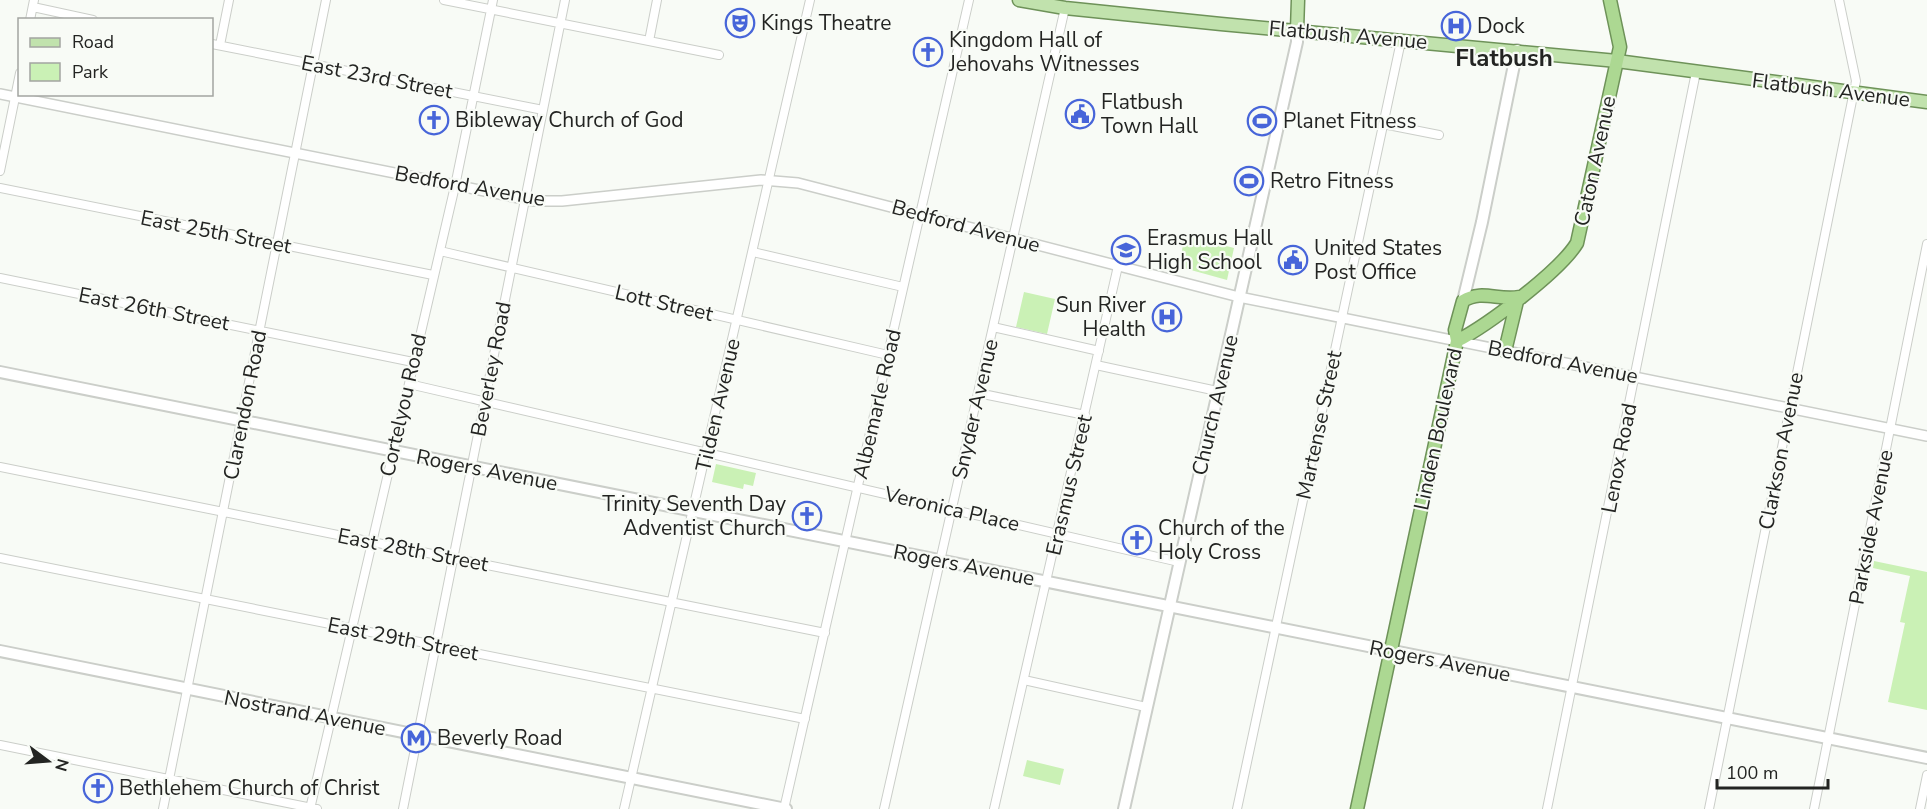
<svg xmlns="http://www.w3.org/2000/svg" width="1927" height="809" font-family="'Nunito Sans',sans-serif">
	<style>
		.green { fill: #caf1b5 }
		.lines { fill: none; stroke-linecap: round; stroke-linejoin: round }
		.minor-casing { stroke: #cbcec9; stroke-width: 10 }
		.tertiary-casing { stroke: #cbcec9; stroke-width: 12 }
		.secondary-casing { stroke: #cbcec9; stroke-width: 14 }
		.primary-casing { stroke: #6e9259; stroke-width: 15 }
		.trunk-casing { stroke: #6e9259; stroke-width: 15 }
		.minor { stroke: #fff; stroke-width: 8 }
		.tertiary { stroke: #fff; stroke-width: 9 }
		.secondary { stroke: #fff; stroke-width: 10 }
		.primary { stroke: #c1e2ad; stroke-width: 12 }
		.trunk { stroke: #acd892; stroke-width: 12 }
		.labels { text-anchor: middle; stroke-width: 4.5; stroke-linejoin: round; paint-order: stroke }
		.poi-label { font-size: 21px; fill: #232422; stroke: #f8fbf6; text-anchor: start }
		.street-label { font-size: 21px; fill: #232422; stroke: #f8fbf6 }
		.quarter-label { font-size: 24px; font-weight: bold; fill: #232422; stroke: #f8fbf6 }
	</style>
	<rect width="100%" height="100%" fill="#f8fbf6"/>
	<path class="green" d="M 1184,235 L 1234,248 L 1227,280 L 1180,267 Z
		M 1024,292 L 1055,299 L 1047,334 L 1016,327 Z
		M 716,464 L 756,473 L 753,486 L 744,484 L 743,489 L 712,482 Z
		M 1874,561 L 1927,572 L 1927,710 L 1888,702 L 1905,623 L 1900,622 L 1910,576 L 1873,568 Z
		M 1027,760 L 1064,769 L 1060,785 L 1023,776 Z"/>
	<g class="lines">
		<g class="minor-casing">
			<path id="minor" d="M 444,0 L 719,55
				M 33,7 L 93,20
				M 30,20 L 34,0
				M 649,41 L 657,0
				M 212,44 L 543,110
				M 220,45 L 229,0
				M 1383,124 L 1439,135
				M 0,171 L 20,73
				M 0,188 L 433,275
				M 440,251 L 888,355
				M 753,252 L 903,287
				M 0,278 L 413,362
				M 993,327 L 1099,351
				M 1096,365 L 1217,391
				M 409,384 L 1179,562
				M 978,393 L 1085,415
				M 0,467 L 825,633
				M 0,558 L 805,719
				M 1024,680 L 1146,707
				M 0,745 L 317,809
				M 163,809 L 326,0
				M 310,809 L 455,186 L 493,0
				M 403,809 L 565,0
				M 624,809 L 810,0
				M 784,809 L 969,0
				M 884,809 L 1065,8
				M 994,809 L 1118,266
				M 1237,809 L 1401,41
				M 1547,809 L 1696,72
				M 1709,809 L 1856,81 L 1839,0
				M 1814,809 L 1927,244
				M 1920,809 L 1927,775"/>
		</g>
		<g class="tertiary-casing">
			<path id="tertiary" d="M 0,94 L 534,201 L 562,201 L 761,180 L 798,183 L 1239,297 L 1927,436"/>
		</g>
		<g class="secondary-casing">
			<path id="secondary" d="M 1463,301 L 1482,222 L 1517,50
				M 0,372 L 1927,758
				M 0,651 L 786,809
				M 1124,809 L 1297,42 L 1297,30"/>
		</g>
		<g class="primary-casing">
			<path id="primary" d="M 1019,0 L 1065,8 L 1221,24 L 1617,61 L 1927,102
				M 1297,30 L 1298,0"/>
		</g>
		<g class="trunk-casing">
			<path id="trunk" d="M 1457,341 C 1488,325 1560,271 1577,243 L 1620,47 L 1610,0
				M 1505,351 L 1517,301
				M 1357,809 L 1457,341 L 1455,330 L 1463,301 C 1482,289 1498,301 1519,297"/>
		</g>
		<use href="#minor" class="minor"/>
		<use href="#tertiary" class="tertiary"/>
		<use href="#secondary" class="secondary"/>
		<use href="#primary" class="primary"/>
		<use href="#trunk" class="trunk"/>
	</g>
	<defs>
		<g id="theatre-ring" transform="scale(1.5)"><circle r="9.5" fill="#f8fbf6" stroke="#4765d9" stroke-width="1.5"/><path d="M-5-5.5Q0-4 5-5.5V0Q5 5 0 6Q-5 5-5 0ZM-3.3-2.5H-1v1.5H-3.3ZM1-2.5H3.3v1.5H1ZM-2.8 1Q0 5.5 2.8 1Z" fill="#4765d9"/></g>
		<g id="hospital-ring" transform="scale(1.5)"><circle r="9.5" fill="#f8fbf6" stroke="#4765d9" stroke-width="1.5"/><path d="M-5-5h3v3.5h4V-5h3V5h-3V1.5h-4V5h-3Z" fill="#4765d9"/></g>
		<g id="church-ring" transform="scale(1.5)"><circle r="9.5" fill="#f8fbf6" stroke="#4765d9" stroke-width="1.5"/><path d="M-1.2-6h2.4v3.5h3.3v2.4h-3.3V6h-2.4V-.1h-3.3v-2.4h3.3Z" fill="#4765d9"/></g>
		<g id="civic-ring" transform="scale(1.5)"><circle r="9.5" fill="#f8fbf6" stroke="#4765d9" stroke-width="1.5"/><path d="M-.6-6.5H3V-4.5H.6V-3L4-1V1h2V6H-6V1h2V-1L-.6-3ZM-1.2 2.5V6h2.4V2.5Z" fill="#4765d9"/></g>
		<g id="stadium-ring" transform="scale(1.5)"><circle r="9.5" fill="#f8fbf6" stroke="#4765d9" stroke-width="1.5"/><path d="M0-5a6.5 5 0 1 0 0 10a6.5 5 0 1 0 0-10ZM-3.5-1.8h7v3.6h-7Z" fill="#4765d9"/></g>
		<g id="school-ring" transform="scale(1.5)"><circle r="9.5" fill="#f8fbf6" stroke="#4765d9" stroke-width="1.5"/><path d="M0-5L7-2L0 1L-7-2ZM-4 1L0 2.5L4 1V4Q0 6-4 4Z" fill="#4765d9"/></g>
		<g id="metro-ring" transform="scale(1.5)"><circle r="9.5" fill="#f8fbf6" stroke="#4765d9" stroke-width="1.5"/><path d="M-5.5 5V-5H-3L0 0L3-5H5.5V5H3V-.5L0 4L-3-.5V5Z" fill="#4765d9"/></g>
	</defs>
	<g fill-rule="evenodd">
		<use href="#theatre-ring" x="740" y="23"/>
		<use href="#hospital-ring" x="1456" y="26"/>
		<use href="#church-ring" x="928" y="52"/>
		<use href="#civic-ring" x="1080" y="114"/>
		<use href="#church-ring" x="434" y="120"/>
		<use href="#stadium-ring" x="1262" y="121"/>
		<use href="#stadium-ring" x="1249" y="181"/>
		<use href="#school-ring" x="1126" y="250"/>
		<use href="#civic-ring" x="1293" y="260"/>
		<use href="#hospital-ring" x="1167" y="317"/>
		<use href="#church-ring" x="807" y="516"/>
		<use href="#church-ring" x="1137" y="540"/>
		<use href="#metro-ring" x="416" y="738"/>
		<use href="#church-ring" x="98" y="788"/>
	</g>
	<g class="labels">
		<g class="poi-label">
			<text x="761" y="30">Kings Theatre</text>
			<text x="1477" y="33">Dock</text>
			<text x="949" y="47">Kingdom Hall of<tspan x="949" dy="24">Jehovahs Witnesses</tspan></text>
			<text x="1101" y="109">Flatbush<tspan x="1101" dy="24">Town Hall</tspan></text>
			<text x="455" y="127">Bibleway Church of God</text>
			<text x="1283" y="128">Planet Fitness</text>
			<text x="1270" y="188">Retro Fitness</text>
			<text x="1147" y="245">Erasmus Hall<tspan x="1147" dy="24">High School</tspan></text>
			<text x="1314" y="255">United States<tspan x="1314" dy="24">Post Office</tspan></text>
			<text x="1146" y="312" text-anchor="end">Sun River<tspan x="1146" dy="24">Health</tspan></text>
			<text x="786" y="511" text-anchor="end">Trinity Seventh Day<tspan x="786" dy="24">Adventist Church</tspan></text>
			<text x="1158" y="535">Church of the<tspan x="1158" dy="24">Holy Cross</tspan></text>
			<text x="437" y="745">Beverly Road</text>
			<text x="119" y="795">Bethlehem Church of Christ</text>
		</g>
		<g class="street-label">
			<text transform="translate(1348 35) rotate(5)" y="7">Flatbush Avenue</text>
			<text transform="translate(377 77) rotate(11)" y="7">East 23rd Street</text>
			<text transform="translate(1831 90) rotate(7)" y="7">Flatbush Avenue</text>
			<text transform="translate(1595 161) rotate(-78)" y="7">Caton Avenue</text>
			<text transform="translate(470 186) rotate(10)" y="7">Bedford Avenue</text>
			<text transform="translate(966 226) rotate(15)" y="7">Bedford Avenue</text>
			<text transform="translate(216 232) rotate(11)" y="7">East 25th Street</text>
			<text transform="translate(664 303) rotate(13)" y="7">Lott Street</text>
			<text transform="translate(154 309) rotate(11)" y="7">East 26th Street</text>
			<text transform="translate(1563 362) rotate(11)" y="7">Bedford Avenue</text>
			<text transform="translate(491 369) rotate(-79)" y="7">Beverley Road</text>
			<text transform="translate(877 404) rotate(-77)" y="7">Albemarle Road</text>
			<text transform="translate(245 405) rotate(-79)" y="7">Clarendon Road</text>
			<text transform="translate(403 405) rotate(-77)" y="7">Cortelyou Road</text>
			<text transform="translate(718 405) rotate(-77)" y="7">Tilden Avenue</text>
			<text transform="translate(1215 405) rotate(-77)" y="7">Church Avenue</text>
			<text transform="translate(975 409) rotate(-77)" y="7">Snyder Avenue</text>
			<text transform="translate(1319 425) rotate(-78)" y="7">Martense Street</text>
			<text transform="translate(1438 429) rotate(-78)" y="7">Linden Boulevard</text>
			<text transform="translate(1781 451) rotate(-79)" y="7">Clarkson Avenue</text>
			<text transform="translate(1619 458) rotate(-79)" y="7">Lenox Road</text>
			<text transform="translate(487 470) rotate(11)" y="7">Rogers Avenue</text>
			<text transform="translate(1069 485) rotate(-77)" y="7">Erasmus Street</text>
			<text transform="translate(952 509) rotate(13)" y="7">Veronica Place</text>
			<text transform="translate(1871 527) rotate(-79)" y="7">Parkside Avenue</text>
			<text transform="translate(413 550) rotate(11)" y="7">East 28th Street</text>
			<text transform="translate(964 565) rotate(11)" y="7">Rogers Avenue</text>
			<text transform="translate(403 639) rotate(11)" y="7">East 29th Street</text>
			<text transform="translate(1440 661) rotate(11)" y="7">Rogers Avenue</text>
			<text transform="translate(305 713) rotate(11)" y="7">Nostrand Avenue</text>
		</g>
		<g class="quarter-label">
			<text x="1504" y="66">Flatbush</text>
		</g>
	</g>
	<rect x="18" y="18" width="195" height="78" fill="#f8fbf6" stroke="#a3a5a1" stroke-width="1.5"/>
	<rect x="30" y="38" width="30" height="9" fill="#c1e2ad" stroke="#a3a5a1" stroke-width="1.5"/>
	<text x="72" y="48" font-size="18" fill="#232422">Road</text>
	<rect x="30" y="63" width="30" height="18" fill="#caf1b5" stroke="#a3a5a1" stroke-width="1.5"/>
	<text x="72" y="78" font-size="18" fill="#232422">Park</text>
	<g transform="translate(48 761) rotate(106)" stroke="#f8fbf6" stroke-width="4.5" paint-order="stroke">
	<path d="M0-4.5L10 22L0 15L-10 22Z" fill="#232422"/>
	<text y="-9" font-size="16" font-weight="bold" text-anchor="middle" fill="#232422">N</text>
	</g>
	<path d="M1717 779v9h111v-9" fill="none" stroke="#232422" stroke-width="3"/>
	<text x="1726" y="779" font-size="18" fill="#232422" stroke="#f8fbf6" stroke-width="4.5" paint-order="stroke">100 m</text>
</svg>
